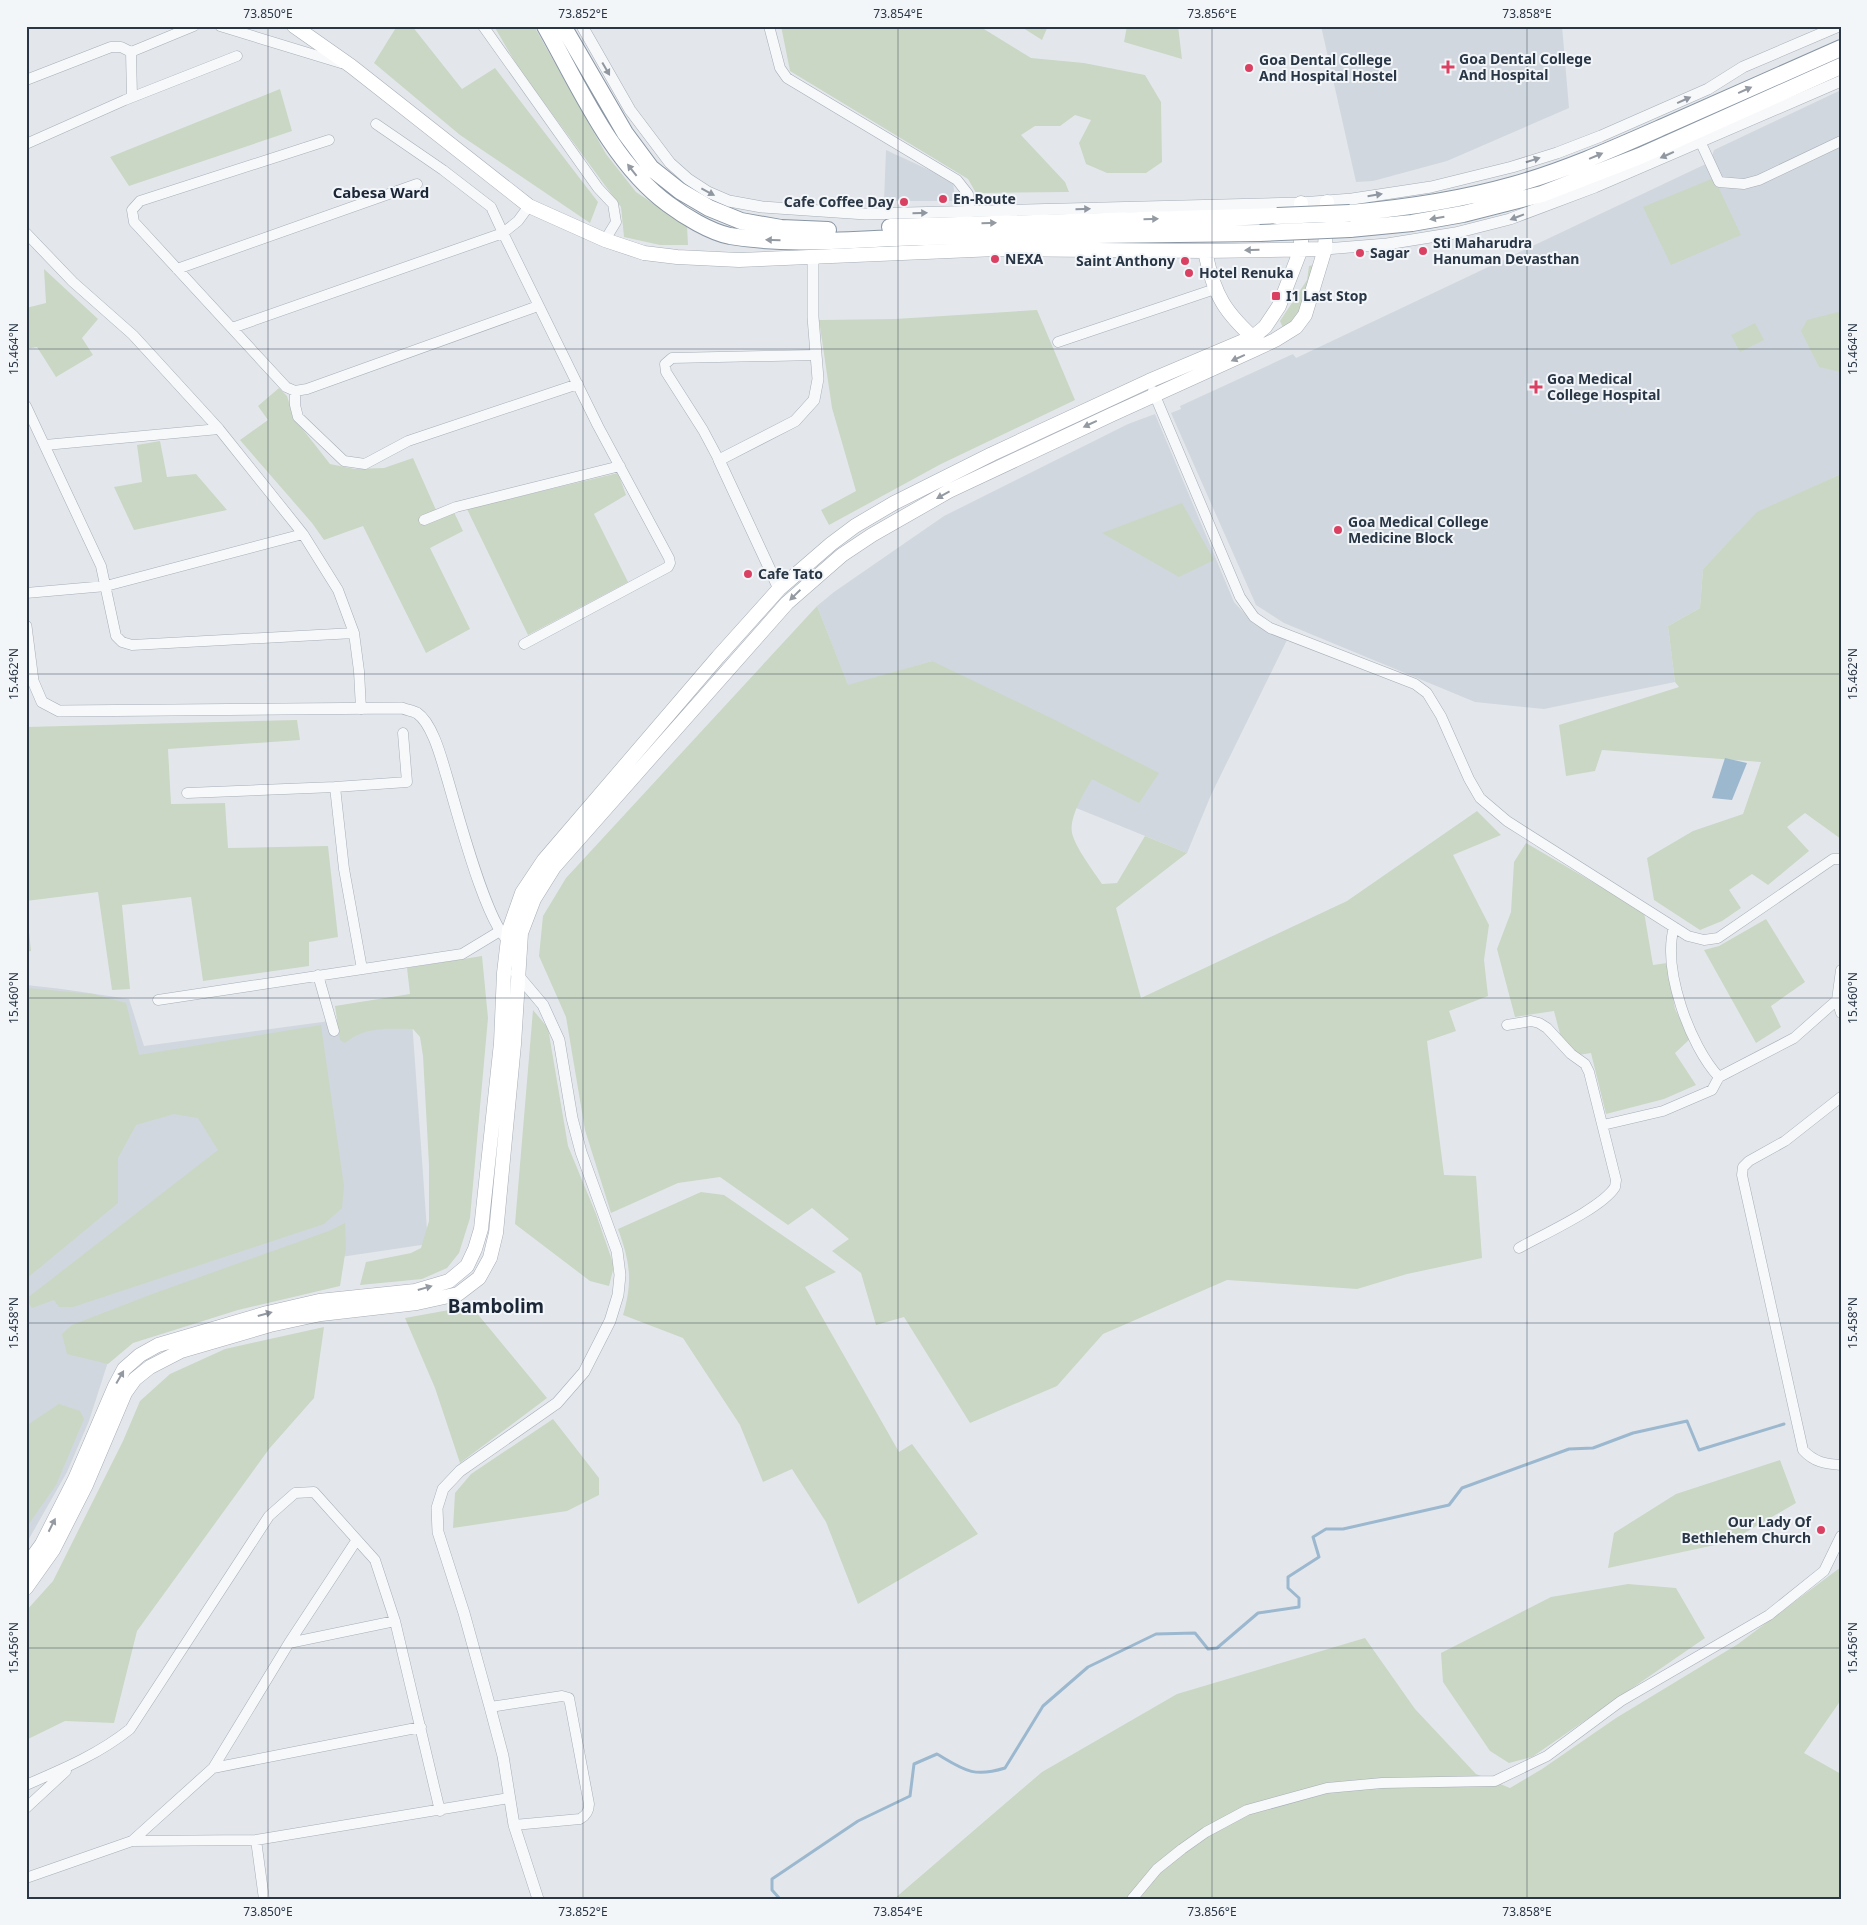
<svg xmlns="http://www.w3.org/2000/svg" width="1867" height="1925" font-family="'Noto Sans',sans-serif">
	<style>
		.built { fill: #d1d7de }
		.green { fill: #cad7c4 }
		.water { fill: #9cb8cf }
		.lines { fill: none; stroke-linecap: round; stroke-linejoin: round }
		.stream { stroke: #9cb8cf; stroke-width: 3 }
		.minor-casing { stroke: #a7aeb7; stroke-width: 11 }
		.tertiary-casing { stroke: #a7aeb7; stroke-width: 12 }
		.secondary-casing { stroke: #a7aeb7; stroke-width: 15 }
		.trunk-casing { stroke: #8996a4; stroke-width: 18 }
		.minor { stroke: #f6f8fa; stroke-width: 10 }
		.tertiary { stroke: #f6f8fa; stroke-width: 11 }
		.secondary { stroke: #fff; stroke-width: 14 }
		.trunk { stroke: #fff; stroke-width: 16 }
		.trunk-bridge-casing { stroke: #8996a4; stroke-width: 18; stroke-linecap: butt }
		.trunk-bridge { stroke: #fff; stroke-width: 16 }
		.oneway { fill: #9097a0 }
		.oneway2 { fill: #949aa2 }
		.ticks { fill: none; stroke: #293646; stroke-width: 1; stroke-opacity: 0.45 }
		.poi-dot { fill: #da4061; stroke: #f3f6f9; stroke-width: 2 }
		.labels { text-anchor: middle; stroke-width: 4; stroke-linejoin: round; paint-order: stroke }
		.poi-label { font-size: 14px; font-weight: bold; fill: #293646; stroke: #f3f6f9; text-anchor: start }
		.neighbourhood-label { font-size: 15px; font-weight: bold; fill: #1b2737; stroke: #f3f6f9 }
		.district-label { font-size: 19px; font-weight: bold; fill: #1b2737; stroke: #f3f6f9 }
		.neatline { fill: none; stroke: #293646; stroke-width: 2 }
		.ticks-label { font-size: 12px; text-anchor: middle; fill: #293646 }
	</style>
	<rect width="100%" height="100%" fill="#e3e7ec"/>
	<path class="built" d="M 1321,26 L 1562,26 L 1569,108 L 1447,161 L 1373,181 L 1356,182 Z
		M 1841,90 L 1841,474 L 1757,513 L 1703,569 L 1700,608 L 1668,626 L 1675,682 L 1544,709 L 1475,702 L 1284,623 L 1256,605 L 1171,413 L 1181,409 L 1180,406 L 1293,354 L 1296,358 L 1710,162 L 1714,150 Z
		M 886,150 L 953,181 L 955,201 L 884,201 Z
		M 1155,414 L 1234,602 L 1253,623 L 1287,640 L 1211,795 L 1187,853 L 1059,801 L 932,661 L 848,686 L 817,606 L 834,592 L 944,516 L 1128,424 Z
		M 26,985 L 62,989 L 129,999 L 144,1046 L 337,1020 L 412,1020 L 428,1244 L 334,1258 L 117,1334 L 89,1421 L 67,1472 L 26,1544 Z"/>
	<path class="green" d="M 397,26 L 412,26 L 462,89 L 495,68 L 598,202 L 590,223 L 460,135 L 374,63 Z
		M 494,26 L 534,26 L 606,154 L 636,192 L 687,226 L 688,245 L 660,245 L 624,237 L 621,207 L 519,69 Z
		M 781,26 L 979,26 L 1031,58 L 1084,63 L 1145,75 L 1161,102 L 1162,162 L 1146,173 L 1107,173 L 1086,164 L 1079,143 L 1091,120 L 1075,115 L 1060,126 L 1035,126 L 1021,135 L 1065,182 L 1069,192 L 976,193 L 968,179 L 790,71 Z
		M 1020,26 L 1048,26 L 1042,40 Z
		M 1127,26 L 1178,26 L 1182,59 L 1124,42 Z
		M 280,89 L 292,131 L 129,186 L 110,157 Z
		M 1714,178 L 1741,235 L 1671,265 L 1643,207 Z
		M 1313,265 L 1307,309 L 1284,330 L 1280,321 L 1307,280 L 1309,266 Z
		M 44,269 L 98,319 L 82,338 L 93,355 L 56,377 L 37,347 L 26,349 L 26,308 L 46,303 Z
		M 1037,310 L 1075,400 L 941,464 L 829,525 L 821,510 L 856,491 L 832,408 L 819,320 L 895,319 Z
		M 1838,312 L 1841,315 L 1841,372 L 1819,367 L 1801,331 L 1807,320 Z
		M 1755,323 L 1764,340 L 1740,352 L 1731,335 Z
		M 279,388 L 287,396 L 294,418 L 330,464 L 355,469 L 384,468 L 413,458 L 436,510 L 451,506 L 463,531 L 430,548 L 470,629 L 426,653 L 363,526 L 324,540 L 312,523 L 240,440 L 268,420 L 258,406 Z
		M 160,441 L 167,477 L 196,474 L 227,510 L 134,530 L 114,487 L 142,482 L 137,445 Z
		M 618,473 L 626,495 L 594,514 L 628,582 L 528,635 L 467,509 Z
		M 1841,474 L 1841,839 L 1805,813 L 1787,827 L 1809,851 L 1768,885 L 1752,874 L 1729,890 L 1741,908 L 1722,921 L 1700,930 L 1654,900 L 1647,858 L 1693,831 L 1743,814 L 1761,762 L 1602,750 L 1595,771 L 1566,776 L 1559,725 L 1679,687 L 1675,682 L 1668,626 L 1700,608 L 1703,569 L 1757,512 Z
		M 1182,503 L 1214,560 L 1179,577 L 1102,533 Z
		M 817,606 L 848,685 L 932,661 L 1051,718 L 1159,773 L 1139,803 L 1092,779 C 1084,793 1069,817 1072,833 C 1076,849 1093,870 1102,884 L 1117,883 L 1145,836 L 1187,853 L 1116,908 L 1141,998 L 1347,901 L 1477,811 L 1501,835 L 1453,855 L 1489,925 L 1484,960 L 1488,996 L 1449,1011 L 1456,1031 L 1427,1041 L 1444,1175 L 1476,1176 L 1482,1258 L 1407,1274 L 1357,1289 L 1227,1280 L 1103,1334 L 1057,1386 L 970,1423 L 904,1317 L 876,1325 L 861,1273 L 832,1251 L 849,1239 L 812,1208 L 788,1225 L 720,1177 L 678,1183 L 611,1213 L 585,1130 L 566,1017 L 539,956 L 543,916 L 566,878 Z
		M 297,720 L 300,740 L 168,749 L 171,804 L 225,803 L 228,848 L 328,846 L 338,937 L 309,942 L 309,966 L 203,981 L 191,897 L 122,905 L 130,989 L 112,990 L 98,892 L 26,901 L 26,727 Z
		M 1526,843 L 1644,912 L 1653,965 L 1667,963 L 1675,1009 L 1690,1039 L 1675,1053 L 1696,1085 L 1664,1099 L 1606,1114 L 1591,1053 L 1566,1057 L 1554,1011 L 1515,1017 L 1497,949 L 1511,912 L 1514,862 Z
		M 26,904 L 31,951 L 26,952 Z
		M 1766,919 L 1805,982 L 1771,1006 L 1781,1027 L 1756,1043 L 1704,950 L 1719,946 Z
		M 482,956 L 488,1018 L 470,1218 L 459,1253 L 447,1268 L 422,1279 L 360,1285 L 366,1262 L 411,1253 L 421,1248 L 429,1221 L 429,1165 L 423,1056 L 420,1037 L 413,1029 C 388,1029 365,1026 345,1043 L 340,1040 L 335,1006 L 410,994 L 407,968 Z
		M 26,988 L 93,994 L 126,1003 L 139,1055 L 321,1025 L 344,1186 L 342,1208 L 324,1224 L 73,1307 L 59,1307 L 54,1300 L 32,1308 L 26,1299 L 218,1150 L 198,1118 L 174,1114 L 136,1125 L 118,1158 L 118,1203 L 26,1279 Z
		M 533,1010 L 548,1028 L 568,1146 L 596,1214 L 614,1266 L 609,1286 L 590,1281 L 515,1224 Z
		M 701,1192 L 724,1195 L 836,1272 L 805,1287 L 899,1452 L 912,1444 L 978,1534 L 858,1604 L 826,1522 L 792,1469 L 763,1482 L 740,1425 L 683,1338 L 623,1315 C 633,1281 630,1262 618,1229 Z
		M 345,1223 L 346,1248 L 340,1286 L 238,1310 L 133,1343 L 108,1364 L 67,1354 L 62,1334 L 72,1325 L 155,1293 L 329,1231 Z
		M 471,1306 L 547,1398 L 460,1463 L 435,1388 L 405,1318 Z
		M 324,1327 L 314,1398 L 269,1449 L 137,1631 L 114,1723 L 65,1721 L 26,1740 L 26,1611 L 53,1581 L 123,1441 L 140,1401 L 170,1374 L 225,1349 Z
		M 59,1404 L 80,1411 L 84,1419 L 56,1485 L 26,1528 L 26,1426 Z
		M 553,1419 L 599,1478 L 599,1495 L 567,1511 L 453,1528 L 455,1493 L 471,1474 Z
		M 1780,1460 L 1796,1503 L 1729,1542 L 1608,1568 L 1614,1533 L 1676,1494 Z
		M 1841,1567 L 1841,1700 L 1804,1753 L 1841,1774 L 1841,1899 L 894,1899 L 1042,1772 L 1177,1694 L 1365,1638 L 1415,1709 L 1476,1774 L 1510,1788 L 1542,1769 L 1616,1718 L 1738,1644 Z
		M 1628,1584 L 1676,1588 L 1705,1638 L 1532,1757 L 1509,1763 L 1490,1751 L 1443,1682 L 1441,1653 L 1551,1597 Z"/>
	<path class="water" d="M 1725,758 L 1747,763 L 1732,800 L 1712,798 Z"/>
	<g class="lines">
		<path class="stream" d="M 780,1899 L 772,1890 L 772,1879 L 858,1821 L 910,1796 L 914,1764 L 937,1754 C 964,1770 973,1778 1005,1768 L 1043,1706 L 1088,1667 L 1156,1634 L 1195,1633 L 1208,1649 L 1217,1648 L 1258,1613 L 1299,1607 L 1299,1598 L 1288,1588 L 1288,1577 L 1319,1557 L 1313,1537 L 1326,1529 L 1343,1529 L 1449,1505 L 1462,1488 L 1569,1449 L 1593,1448 L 1633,1433 L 1687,1421 L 1699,1450 L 1784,1424"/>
		<g class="minor-casing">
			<path id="minor" d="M 220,26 L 341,63
				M 483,26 L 598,188 L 613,204 L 616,222 L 605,240
				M 769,26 L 780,68 L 787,78 L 957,180 L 968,194 L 970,212
				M 26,80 L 111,47 L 121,47 L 131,52
				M 132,97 L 131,52 L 194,26
				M 376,124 L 443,170 L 491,207 L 503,233 L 598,426 L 669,558 L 670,563 L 668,567 L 524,644
				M 329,140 L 140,201 L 132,210 L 134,222 L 286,387 L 295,391 L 307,389 L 538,306
				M 1700,141 L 1719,182 L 1744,184 L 1759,180 L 1841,141
				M 26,144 L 125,100 L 237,56
				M 26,233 L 73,282 L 133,335 L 219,429 L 303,534 L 338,590 L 354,633 L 359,671 L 361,709
				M 177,269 L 417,184
				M 232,328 L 503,233 L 518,221 L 529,206
				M 1058,342 L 1215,289
				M 295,391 L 295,405 L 298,417 L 344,461 L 365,464 L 408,441 L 578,384
				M 1153,391 L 1240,597 L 1254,617 L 1270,628 L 1415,684 L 1427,693 L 1441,716 L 1469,779 L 1480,798 L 1507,821 L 1688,936 L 1704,940 L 1718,938 L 1833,859 L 1841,859
				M 26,406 L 101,566 L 116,636 L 122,642 L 132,645 L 354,633
				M 45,445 L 219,429
				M 719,460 L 703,430 L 666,372 L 665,364 L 672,358 L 816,355
				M 424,520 L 456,507 L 620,466
				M 26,593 L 106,586 L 303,534
				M 335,787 L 407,782 L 403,733
				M 187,793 L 335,787 L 344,869 L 362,969
				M 1674,927 C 1662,970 1690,1046 1719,1077 L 1794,1038 L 1837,1000
				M 1841,970 L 1837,1000 L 1841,1013
				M 318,975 L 334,1031
				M 158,1000 L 462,954 L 500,931
				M 1507,1025 L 1531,1021 L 1539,1023 L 1547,1028 L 1571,1054 L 1585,1064 L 1589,1072 L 1616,1180 L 1615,1187 C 1602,1208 1542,1235 1519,1248
				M 1841,1097 L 1785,1141 L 1749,1161 L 1743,1167 L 1742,1175 L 1803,1450 C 1814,1462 1825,1464 1841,1465
				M 1603,1125 L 1663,1111 L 1712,1090 L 1719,1077
				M 289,1643 L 395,1621
				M 490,1707 L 562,1696 L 569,1698 L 589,1804 C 589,1811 587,1815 580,1819 L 514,1825
				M 213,1768 L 421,1727
				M 26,1785 C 63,1769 99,1754 130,1729 L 269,1516 L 295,1493 L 314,1492 L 375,1560 L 395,1621 L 440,1811
				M 26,1808 L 66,1771
				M 256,1840 L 264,1899
				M 132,1841 L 213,1768 L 289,1643 L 356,1541
				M 26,1878 L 132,1841 L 256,1840 L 509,1798
				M 1132,1899 L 1157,1869 L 1182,1849 L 1206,1832 L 1247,1810 L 1327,1788 L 1382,1783 L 1495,1781 L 1547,1756 L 1621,1701 L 1769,1615 L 1824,1571 L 1841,1536"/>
		</g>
		<g class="tertiary-casing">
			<path id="tertiary" d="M 582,26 L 630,110 L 670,163 L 688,179 L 708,192 L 729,201 L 762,207 L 866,214 L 1301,203 L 1352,199 L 1431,187 L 1512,167 L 1557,153 L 1601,136 L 1708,89 L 1743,67 L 1839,26
				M 1325,249 L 1387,244 L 1455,233 L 1510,219 L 1595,187 L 1841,81
				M 779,589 L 719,460 L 795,421 L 814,400 L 818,379 L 813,317 L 813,256
				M 26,626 L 33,681 L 42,702 L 59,711 L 402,708 C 407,710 413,711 417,713 C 432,723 441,757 446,774 C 455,803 488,934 512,943
				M 516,973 L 543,1005 L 559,1040 L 572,1118 L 581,1152 L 617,1251 L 620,1275 L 618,1295 L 610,1321 L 584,1372 L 557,1403 L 460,1471 L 443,1489 L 437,1508 L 438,1532 L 464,1613 L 490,1707 L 503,1756 L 514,1825 L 538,1899"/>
		</g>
		<g class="secondary-casing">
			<path id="secondary" d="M 294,26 L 351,66 L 529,206 L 605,240 L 644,253 L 677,257 L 739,260 L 996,249 L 1205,251 L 1325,249
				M 1205,251 C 1214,296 1225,313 1259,343
				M 26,1566 L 42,1544 L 75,1479 L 115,1386 L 124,1369 L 140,1355 L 158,1345 L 267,1313 L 319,1301 L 415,1291 L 449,1281 L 467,1266 L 475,1249 L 481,1229 L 501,1043 L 504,973 L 509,930 L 522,893 L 544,860 L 718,657 L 779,589 L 831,544 L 855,526 L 894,503 L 992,454 L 1149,381 L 1253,337 L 1265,327 L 1279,306 L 1301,249 L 1301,203
				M 26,1588 L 53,1550 L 86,1485 L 125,1393 L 135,1379 L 150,1367 L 181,1351 L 270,1325 L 321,1314 L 417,1303 L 458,1294 L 479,1278 L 490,1258 L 496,1233 L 514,1044 L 521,933 L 534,899 L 554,867 L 787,603 L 842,555 L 872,535 L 949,491 L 1113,414 L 1254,350 L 1275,340 L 1296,327 L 1305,315 L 1325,249 L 1327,202"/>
		</g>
		<g class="trunk-casing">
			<path id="trunk" d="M 545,26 C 579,86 612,163 668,204 C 684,216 710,232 730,236 C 794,247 861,238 927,237 C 1038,236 1149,235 1260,233
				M 563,26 L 625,133 L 651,168 L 680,191 L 709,208 L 741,221 L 781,228 L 828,230
				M 1350,213 C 1405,208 1460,200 1513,185 C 1566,170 1615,148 1665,126 C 1723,100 1782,74 1841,48
				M 890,227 L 1277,216
				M 1350,229 L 1412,223 L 1463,214 L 1542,194 L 1640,156 L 1841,66"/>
		</g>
		<use href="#minor" class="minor"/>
		<use href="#tertiary" class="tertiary"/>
		<use href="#secondary" class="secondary"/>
		<use href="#trunk" class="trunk"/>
		<g class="trunk-bridge-casing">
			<path id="trunk-bridge" d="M 1277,216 L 1350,213
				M 1260,233 L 1350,229"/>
		</g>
		<use href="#trunk-bridge" class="trunk-bridge"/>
	</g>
	<defs><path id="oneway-solid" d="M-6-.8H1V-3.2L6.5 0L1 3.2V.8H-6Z" transform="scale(1.25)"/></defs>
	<g class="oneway">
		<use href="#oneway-solid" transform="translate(606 69) rotate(60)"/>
		<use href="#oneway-solid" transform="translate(1684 100) rotate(-24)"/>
		<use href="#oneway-solid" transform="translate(1667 155) rotate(156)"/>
		<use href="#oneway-solid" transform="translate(1533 160) rotate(-18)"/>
		<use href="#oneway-solid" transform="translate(708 192) rotate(28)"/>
		<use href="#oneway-solid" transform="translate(1375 195) rotate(-9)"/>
		<use href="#oneway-solid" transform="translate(1083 209) rotate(-1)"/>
		<use href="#oneway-solid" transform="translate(920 213) rotate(-2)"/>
		<use href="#oneway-solid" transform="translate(1517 217) rotate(159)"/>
	</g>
	<g class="oneway2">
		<use href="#oneway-solid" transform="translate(1745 90) rotate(-24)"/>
		<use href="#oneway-solid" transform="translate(1596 156) rotate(-23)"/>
		<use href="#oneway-solid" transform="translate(632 170) rotate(-128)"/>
		<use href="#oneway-solid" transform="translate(1437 218) rotate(170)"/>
		<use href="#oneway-solid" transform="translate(1151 219) rotate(-1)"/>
		<use href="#oneway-solid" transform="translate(989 223) rotate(-2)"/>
		<use href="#oneway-solid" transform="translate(773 240) rotate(-178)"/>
		<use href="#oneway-solid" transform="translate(1252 250) rotate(179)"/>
		<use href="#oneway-solid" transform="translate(1238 358) rotate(156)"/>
		<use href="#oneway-solid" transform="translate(1090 424) rotate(155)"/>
		<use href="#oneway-solid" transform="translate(943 495) rotate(151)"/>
		<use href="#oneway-solid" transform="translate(795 595) rotate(136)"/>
		<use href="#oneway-solid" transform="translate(425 1288) rotate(-16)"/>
		<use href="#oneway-solid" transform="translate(265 1314) rotate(-15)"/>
		<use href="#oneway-solid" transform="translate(120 1377) rotate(-60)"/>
		<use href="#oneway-solid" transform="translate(52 1525) rotate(-63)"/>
	</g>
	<path class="ticks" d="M 268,26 L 268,1899M 583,26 L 583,1899M 898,26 L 898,1899M 1212,26 L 1212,1899M 1527,26 L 1527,1899M 26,349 L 1841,349M 26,674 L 1841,674M 26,998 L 1841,998M 26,1323 L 1841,1323M 26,1648 L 1841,1648"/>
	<g class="poi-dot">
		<path d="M1445.5 59.5h5v5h5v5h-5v5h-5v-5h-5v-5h5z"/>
		<circle cx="1249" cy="68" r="5"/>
		<circle cx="943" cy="199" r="5"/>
		<circle cx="904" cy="202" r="5"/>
		<circle cx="1423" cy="251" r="5"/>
		<circle cx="1360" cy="253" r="5"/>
		<circle cx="995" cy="259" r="5"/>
		<circle cx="1185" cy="261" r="5"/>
		<circle cx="1189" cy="273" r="5"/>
		<rect x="1271" y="291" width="10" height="10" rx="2.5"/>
		<path d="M1533.5 379.5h5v5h5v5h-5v5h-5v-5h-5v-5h5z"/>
		<circle cx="1338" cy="530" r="5"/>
		<circle cx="748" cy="574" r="5"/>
		<circle cx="1821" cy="1530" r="5"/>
	</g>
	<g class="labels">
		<g class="poi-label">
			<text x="1459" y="64">Goa Dental College<tspan x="1459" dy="16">And Hospital</tspan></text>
			<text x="1259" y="65">Goa Dental College<tspan x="1259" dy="16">And Hospital Hostel</tspan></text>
			<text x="953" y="204">En-Route</text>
			<text x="894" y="207" text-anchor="end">Cafe Coffee Day</text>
			<text x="1433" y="248">Sti Maharudra<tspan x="1433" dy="16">Hanuman Devasthan</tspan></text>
			<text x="1370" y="258">Sagar</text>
			<text x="1005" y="264">NEXA</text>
			<text x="1175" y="266" text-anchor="end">Saint Anthony</text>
			<text x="1199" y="278">Hotel Renuka</text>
			<text x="1286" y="301">I1 Last Stop</text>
			<text x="1547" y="384">Goa Medical<tspan x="1547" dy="16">College Hospital</tspan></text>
			<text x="1348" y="527">Goa Medical College<tspan x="1348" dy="16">Medicine Block</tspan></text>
			<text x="758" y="579">Cafe Tato</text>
			<text x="1811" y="1527" text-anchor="end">Our Lady Of<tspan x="1811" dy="16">Bethlehem Church</tspan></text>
		</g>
		<g class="neighbourhood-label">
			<text x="381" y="198">Cabesa Ward</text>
		</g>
		<g class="district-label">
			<text x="496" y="1313">Bambolim</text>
		</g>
	</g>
	<rect width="1867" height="1925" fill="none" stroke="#f3f6f9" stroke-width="55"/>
	<rect x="28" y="28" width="1812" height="1870" class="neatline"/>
	<g class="ticks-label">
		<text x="268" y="18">73.850°E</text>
		<text x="583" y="18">73.852°E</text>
		<text x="898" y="18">73.854°E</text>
		<text x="1212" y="18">73.856°E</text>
		<text x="1527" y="18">73.858°E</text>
		<text transform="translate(14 349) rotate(-90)" y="4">15.464°N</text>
		<text transform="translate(1853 349) rotate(-90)" y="4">15.464°N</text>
		<text transform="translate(14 674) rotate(-90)" y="4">15.462°N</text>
		<text transform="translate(1853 674) rotate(-90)" y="4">15.462°N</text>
		<text transform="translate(14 998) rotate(-90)" y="4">15.460°N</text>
		<text transform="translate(1853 998) rotate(-90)" y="4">15.460°N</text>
		<text transform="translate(14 1323) rotate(-90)" y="4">15.458°N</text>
		<text transform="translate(1853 1323) rotate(-90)" y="4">15.458°N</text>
		<text transform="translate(14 1648) rotate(-90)" y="4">15.456°N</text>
		<text transform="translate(1853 1648) rotate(-90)" y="4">15.456°N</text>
		<text x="268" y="1916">73.850°E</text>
		<text x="583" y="1916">73.852°E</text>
		<text x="898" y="1916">73.854°E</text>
		<text x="1212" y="1916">73.856°E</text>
		<text x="1527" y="1916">73.858°E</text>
	</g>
</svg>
